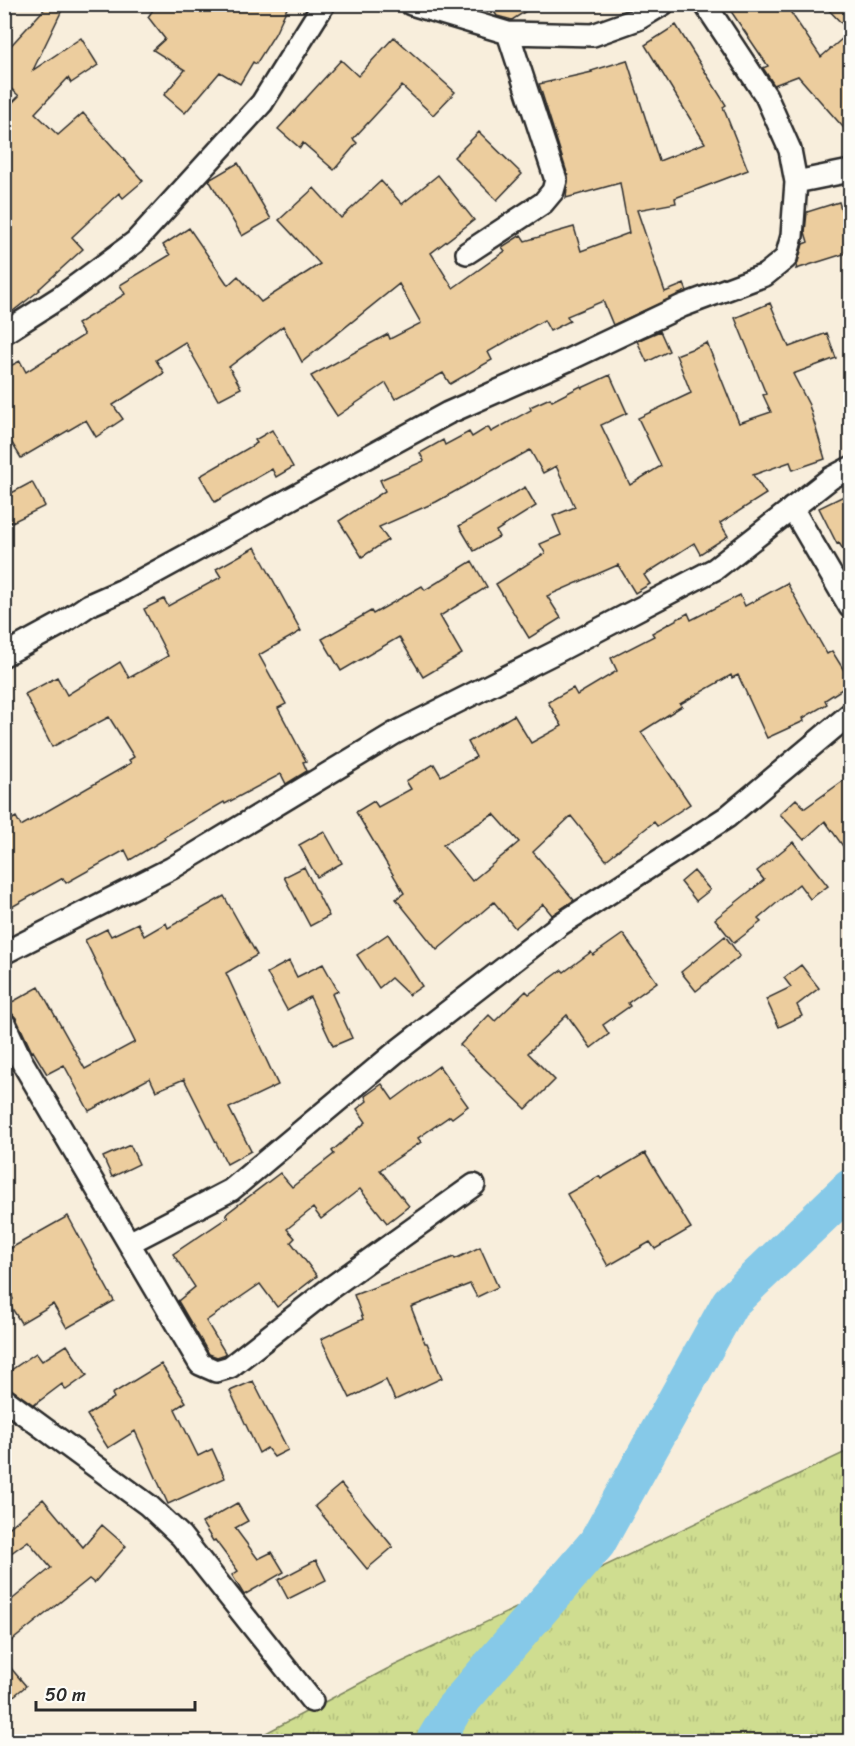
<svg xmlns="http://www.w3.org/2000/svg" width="855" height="1746" font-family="Sriracha,sans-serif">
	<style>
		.grass { fill: url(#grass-tufts); stroke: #7d845e; stroke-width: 1.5 }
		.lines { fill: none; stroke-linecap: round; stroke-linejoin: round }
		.river { stroke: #86c9e8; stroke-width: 38 }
		.building { fill: #eccd9e; stroke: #2b2b2b; stroke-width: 1.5; fill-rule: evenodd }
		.minor-casing { stroke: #2b2b2b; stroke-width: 26 }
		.minor { stroke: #fdfcf7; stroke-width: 21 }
	</style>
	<defs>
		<pattern id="grass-tufts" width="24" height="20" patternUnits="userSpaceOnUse" patternTransform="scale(1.5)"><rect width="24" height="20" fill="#cfdd90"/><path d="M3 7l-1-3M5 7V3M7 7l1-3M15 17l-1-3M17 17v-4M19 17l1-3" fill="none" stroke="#b2be7c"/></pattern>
	</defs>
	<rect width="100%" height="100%" fill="#f8eedc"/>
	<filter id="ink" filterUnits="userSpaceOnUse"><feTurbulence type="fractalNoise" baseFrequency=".0167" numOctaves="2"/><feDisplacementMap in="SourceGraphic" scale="12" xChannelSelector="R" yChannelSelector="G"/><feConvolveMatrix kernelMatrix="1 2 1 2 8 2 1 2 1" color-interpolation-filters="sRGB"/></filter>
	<g filter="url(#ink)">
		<path class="grass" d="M 850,1450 L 850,1741 L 249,1742 L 387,1669 Z"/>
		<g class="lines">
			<path class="river" d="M 434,1742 L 453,1710 L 597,1543 L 730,1303 L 850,1188"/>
		</g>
		<path class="building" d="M 49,4 L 65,4 L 33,70 L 81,38 L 98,65 L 71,83 L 68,78 L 35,113 L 58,135 L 83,113 L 143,181 L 123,198 L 119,193 L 72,237 L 83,249 L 39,289 L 40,290 L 4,318 L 4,111 L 19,96 L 4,82 L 4,53 Z
			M 157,4 L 289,4 L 275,34 L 256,64 L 253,62 L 240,84 L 220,72 L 185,113 L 164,95 L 185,70 L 153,50 L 165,39 L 148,17 Z
			M 489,4 L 537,4 L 512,20 L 497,16 Z
			M 726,4 L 785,4 L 821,57 L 850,32 L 823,4 L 850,4 L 850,135 L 798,76 L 774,85 L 763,68 L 768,66 Z
			M 676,25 L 726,105 L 723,107 L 748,170 L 675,198 L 676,203 L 637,210 L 665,292 L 684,284 L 687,291 L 613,325 L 603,301 L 567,316 L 570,321 L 550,331 L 544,320 L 488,352 L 492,360 L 450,384 L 443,373 L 395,399 L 386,383 L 337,416 L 311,376 L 388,334 L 390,339 L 421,323 L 399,284 L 302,362 L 283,326 L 229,367 L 241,388 L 218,400 L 185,342 L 156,360 L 164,373 L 113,405 L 123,419 L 96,437 L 86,420 L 21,458 L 4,430 L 4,369 L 20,361 L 26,372 L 84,335 L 77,324 L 125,294 L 120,285 L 170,255 L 163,245 L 189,228 L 228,285 L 238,276 L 261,302 L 320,264 L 279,220 L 314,188 L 341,218 L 381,181 L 402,204 L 438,175 L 474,220 L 431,253 L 453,288 L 505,251 L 502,247 L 521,235 L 525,241 L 574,227 L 581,251 L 629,233 L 620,183 L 566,198 L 568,176 L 539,84 L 592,72 L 591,71 L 627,60 L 659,161 L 705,143 L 645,45 Z
			M 394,37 L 455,92 L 433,115 L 402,86 L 353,139 L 357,143 L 334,170 L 303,143 L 300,148 L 278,129 L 341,60 L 358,76 Z
			M 479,132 L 522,174 L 497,200 L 454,157 Z
			M 238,163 L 271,219 L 242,236 L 209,180 Z
			M 839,202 L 850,239 L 850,252 L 796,269 L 803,244 L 808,242 L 805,232 L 807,212 Z
			M 770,303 L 789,347 L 827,333 L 836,358 L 793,374 L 809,405 L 825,459 L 793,470 L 790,462 L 753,475 L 766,494 L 720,523 L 728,536 L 700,554 L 694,543 L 644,575 L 650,584 L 635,593 L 618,565 L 547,596 L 561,618 L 529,638 L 496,584 L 545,553 L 540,544 L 561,535 L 553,516 L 575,507 L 556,466 L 543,473 L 530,450 L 436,502 L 379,527 L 388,540 L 362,557 L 339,521 L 385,491 L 380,480 L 424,461 L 420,453 L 443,440 L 445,445 L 469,432 L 472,437 L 488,427 L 491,432 L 531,410 L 530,407 L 550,398 L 552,401 L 581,386 L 582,388 L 610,375 L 627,413 L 601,425 L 630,485 L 661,466 L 638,418 L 691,393 L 676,355 L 707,343 L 739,423 L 771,412 L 763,395 L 766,394 L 735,318 Z
			M 660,331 L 669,351 L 647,362 L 637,341 Z
			M 272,430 L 293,467 L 276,477 L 272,469 L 215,502 L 200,476 L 257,443 L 255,440 Z
			M 32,482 L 45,506 L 4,526 L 4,497 Z
			M 525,487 L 536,506 L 496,531 L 499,537 L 474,551 L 459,526 Z
			M 850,493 L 850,560 L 839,543 L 837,544 L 819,508 Z
			M 255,547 L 301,631 L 259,655 L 286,704 L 278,708 L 306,761 L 303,762 L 307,771 L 286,784 L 281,774 L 225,804 L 224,802 L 164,837 L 165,839 L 130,860 L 125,850 L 66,883 L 63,878 L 10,908 L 4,898 L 4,824 L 16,817 L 21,826 L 131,763 L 129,760 L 134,757 L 109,717 L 52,747 L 25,694 L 57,677 L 67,695 L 120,662 L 129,678 L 168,656 L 144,609 L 164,599 L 168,606 L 221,577 L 216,569 Z
			M 472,561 L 487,587 L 440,616 L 462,654 L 423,677 L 399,637 L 341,671 L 322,639 L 371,611 L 373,614 L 422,586 L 425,590 Z
			M 787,583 L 827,654 L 832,651 L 850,680 L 850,684 L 825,700 L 827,704 L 803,718 L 804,721 L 767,738 L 738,675 L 732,678 L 731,675 L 680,704 L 682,706 L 641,732 L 690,804 L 657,826 L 654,822 L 606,860 L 571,816 L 533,852 L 574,900 L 552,915 L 543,904 L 515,928 L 494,902 L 437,950 L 396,899 L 404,893 L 356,812 L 374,801 L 378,807 L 411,789 L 406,781 L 434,764 L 441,776 L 476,757 L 468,742 L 514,715 L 531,743 L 562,726 L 548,702 L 573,688 L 577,695 L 617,671 L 611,658 L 654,636 L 652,633 L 688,613 L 691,620 L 740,595 L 745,606 ZM 494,814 L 519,842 L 472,881 L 443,845 Z
			M 850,776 L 850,856 L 825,821 L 804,840 L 780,814 L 796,799 L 805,808 Z
			M 324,831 L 342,863 L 317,877 L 299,845 Z
			M 793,842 L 828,886 L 810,899 L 799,884 L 758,919 L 761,922 L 734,943 L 715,919 L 764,880 L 757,871 Z
			M 304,867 L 329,916 L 310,926 L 284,877 Z
			M 694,871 L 710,890 L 696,901 L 681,882 Z
			M 224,896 L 257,955 L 226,973 L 278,1085 L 229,1108 L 251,1151 L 227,1164 L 184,1079 L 156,1091 L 150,1078 L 89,1111 L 64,1065 L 47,1074 L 33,1051 L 32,1052 L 16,1018 L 5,1006 L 39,987 L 85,1069 L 135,1042 L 85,940 L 107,929 L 111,936 L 138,923 L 144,936 L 166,923 L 168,928 Z
			M 388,934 L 422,986 L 409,995 L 391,978 L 379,988 L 357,955 Z
			M 623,934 L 657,982 L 628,1003 L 630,1006 L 603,1025 L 609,1034 L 591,1048 L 567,1015 L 528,1053 L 555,1080 L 526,1109 L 460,1045 L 489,1015 L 495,1021 L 526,991 L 529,994 L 562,970 L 564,972 L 591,952 L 593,955 Z
			M 725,936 L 740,956 L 696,991 L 681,972 Z
			M 289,961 L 297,977 L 323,964 L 338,991 L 332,994 L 352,1038 L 333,1046 L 310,997 L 287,1010 L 267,973 Z
			M 801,965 L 819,988 L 797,1005 L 802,1016 L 779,1027 L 766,999 L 791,987 L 784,978 Z
			M 439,1066 L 468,1106 L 452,1118 L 450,1116 L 418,1138 L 421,1142 L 380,1170 L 409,1206 L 387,1223 L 360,1189 L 321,1219 L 313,1208 L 287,1229 L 295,1238 L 291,1242 L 317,1276 L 277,1307 L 260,1284 L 206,1321 L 226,1354 L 217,1357 L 209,1354 L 178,1301 L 195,1287 L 173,1254 L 228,1217 L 226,1214 L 280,1173 L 292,1187 L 334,1154 L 332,1151 L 366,1122 L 357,1109 L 367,1101 L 365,1096 L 382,1084 L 393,1100 Z
			M 130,1145 L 139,1164 L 112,1177 L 103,1157 Z
			M 645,1153 L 691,1228 L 655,1249 L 650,1242 L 608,1266 L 567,1194 L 599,1176 L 601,1179 Z
			M 68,1216 L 114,1301 L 67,1328 L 53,1304 L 21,1323 L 8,1302 L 13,1299 L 4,1285 L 4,1252 Z
			M 480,1247 L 498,1287 L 477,1297 L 470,1284 L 411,1307 L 425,1343 L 427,1343 L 442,1378 L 395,1400 L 386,1380 L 350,1398 L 321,1339 L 363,1319 L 354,1295 L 454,1257 L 455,1259 Z
			M 67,1345 L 87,1375 L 66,1390 L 62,1384 L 34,1405 L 11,1389 L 4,1379 L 4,1375 L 36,1353 L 42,1361 Z
			M 161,1364 L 186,1402 L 175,1409 L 198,1456 L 212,1449 L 225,1478 L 168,1504 L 135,1431 L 108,1448 L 87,1415 L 114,1398 L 112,1394 Z
			M 253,1381 L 288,1450 L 274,1457 L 267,1448 L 259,1453 L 230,1391 Z
			M 341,1484 L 393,1547 L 367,1569 L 315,1506 Z
			M 43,1499 L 83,1547 L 102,1525 L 126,1546 L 94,1583 L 89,1579 L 4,1647 L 4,1606 L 51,1568 L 28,1541 L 4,1558 L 4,1532 Z
			M 237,1503 L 248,1521 L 235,1528 L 258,1559 L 272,1552 L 284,1572 L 244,1595 L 232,1575 L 238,1571 L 215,1540 L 213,1541 L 202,1523 Z
			M 316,1560 L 326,1580 L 288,1599 L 278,1580 Z
			M 4,1660 L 26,1686 L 4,1704 Z"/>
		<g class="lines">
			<g class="minor-casing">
				<path id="minor" d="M 411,4 L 508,33 L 593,35 L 638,19 L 663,4
					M 796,182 L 850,171
					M 467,253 L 543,203 L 553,191 L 556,180 L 508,33
					M 4,333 L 62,296 L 135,242 L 262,103 L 324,4
					M 792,508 L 850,607
					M 4,655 L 61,624 L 89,605 L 123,590 L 448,413 L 568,360 L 682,306 L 765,275 L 786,258 L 792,236 L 796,182 L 790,150 L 766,96 L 705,4
					M 4,953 L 172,868 L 395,733 L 558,651 L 715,569 L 831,478 L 850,468
					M 4,1023 L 21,1060 L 200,1364 L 216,1371 L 230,1367 L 329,1289 L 474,1185
					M 129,1243 L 231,1190 L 396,1052 L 561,924 L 727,817 L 850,714
					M 4,1399 L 148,1505 L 181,1536 L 312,1701"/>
			</g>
			<use href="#minor" class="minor"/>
		</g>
	</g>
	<rect width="855" height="1746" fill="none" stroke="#fdfcf7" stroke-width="24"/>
	<rect x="12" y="12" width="831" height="1722" fill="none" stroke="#2b2b2b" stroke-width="2" filter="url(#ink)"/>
	<path d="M36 1701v9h159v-9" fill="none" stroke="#2b2b2b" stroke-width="3"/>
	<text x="45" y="1701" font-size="18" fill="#2b2b2b" stroke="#fdfcf7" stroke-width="4.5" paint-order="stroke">50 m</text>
</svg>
